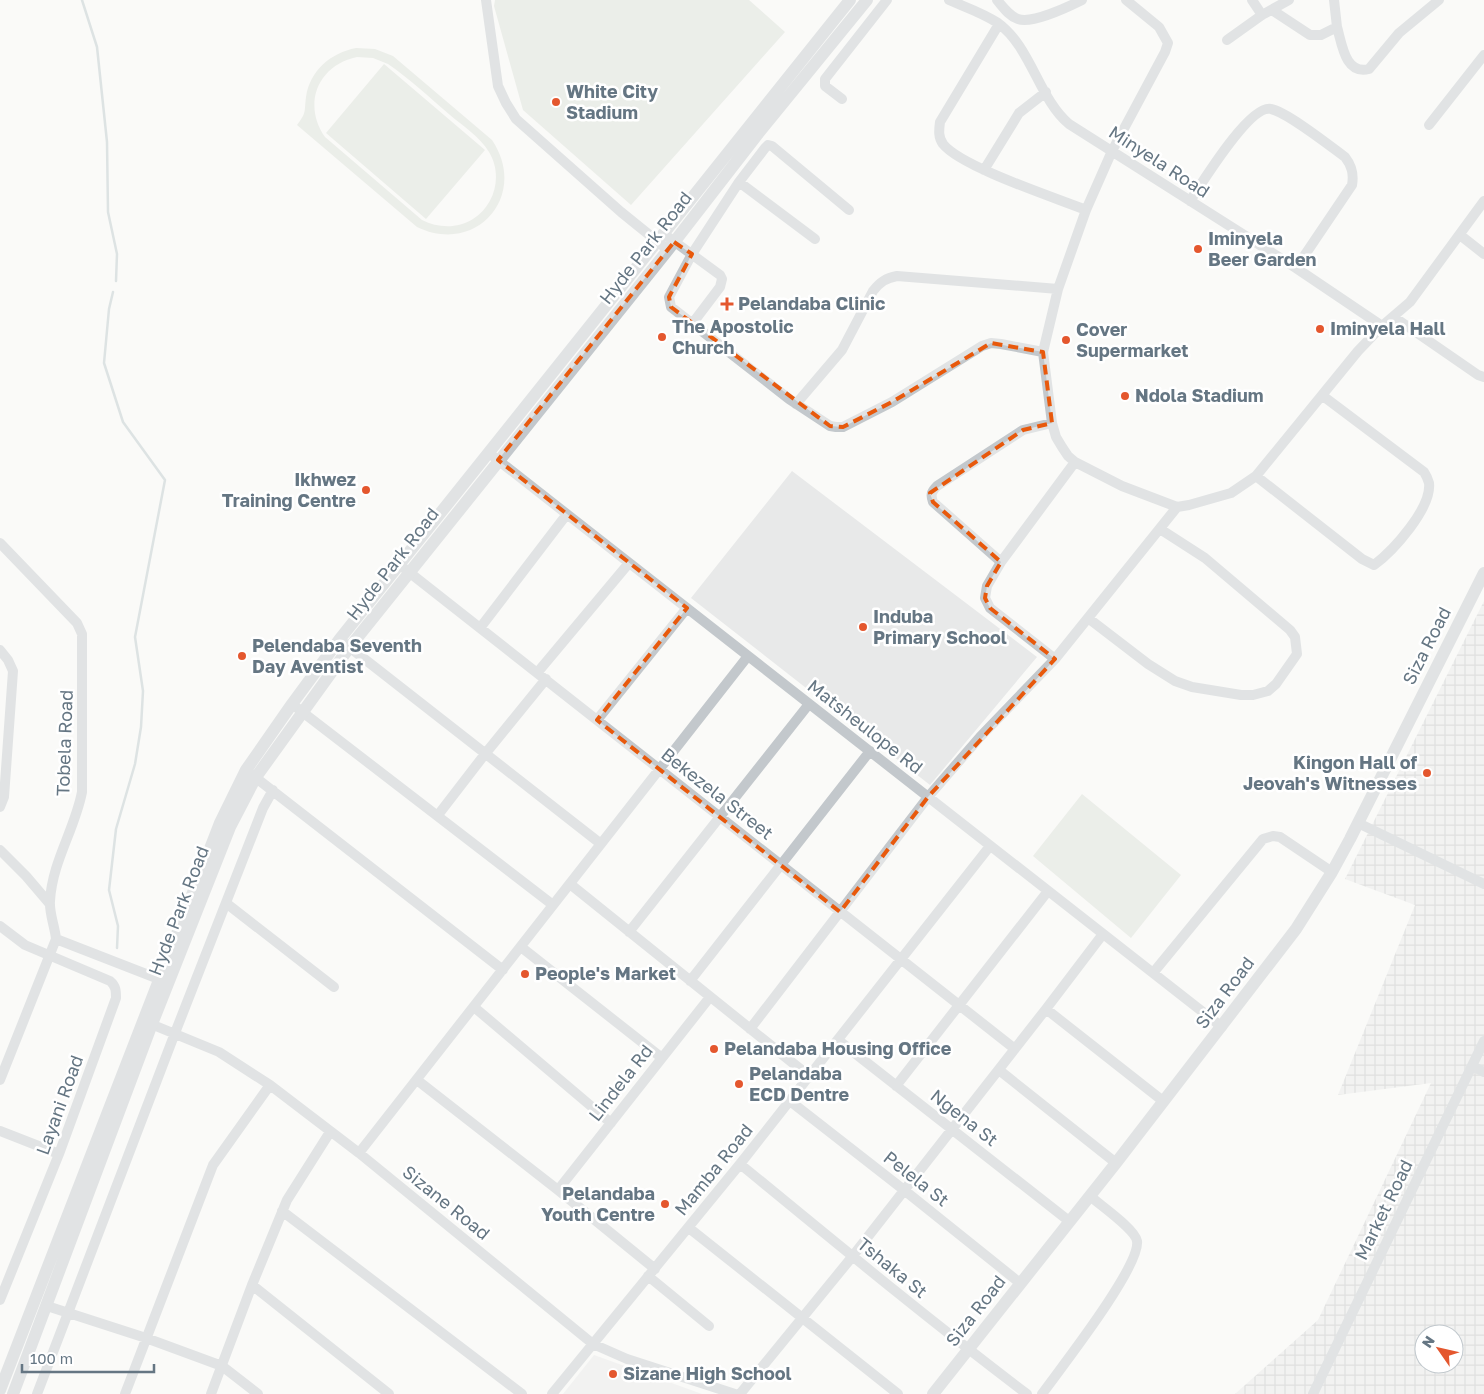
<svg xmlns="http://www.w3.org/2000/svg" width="1484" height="1394" font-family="'Golos Text',sans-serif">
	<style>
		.built { fill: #e8e9e9 }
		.industrial { fill: url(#industrial-grid); fill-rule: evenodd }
		.pitch { fill: #dadfd7; fill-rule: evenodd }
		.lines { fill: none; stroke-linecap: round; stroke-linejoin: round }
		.stream { stroke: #bbc7cb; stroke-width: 2.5 }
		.minor { stroke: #c3c8cc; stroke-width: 10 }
		.tertiary { stroke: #c3c8cc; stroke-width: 12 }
		.marked { fill: none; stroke: #e8590c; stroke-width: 4; stroke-dasharray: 10 6; stroke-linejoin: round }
		.poi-dot { fill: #e4572e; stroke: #fff; stroke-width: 2 }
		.labels { text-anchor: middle; stroke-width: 5; stroke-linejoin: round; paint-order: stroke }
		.poi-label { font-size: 18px; font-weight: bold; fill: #657683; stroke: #fff; text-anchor: start }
		.street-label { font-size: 18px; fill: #657683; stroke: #fff }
	</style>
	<defs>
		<pattern id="industrial-grid" width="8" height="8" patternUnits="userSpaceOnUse" patternTransform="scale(1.25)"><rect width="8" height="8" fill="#e8e9e9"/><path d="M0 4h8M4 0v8" fill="none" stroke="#c0c1c2"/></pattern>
	</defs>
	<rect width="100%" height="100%" fill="#fafaf8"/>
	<path class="built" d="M 792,471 L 1037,657 L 930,785 L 691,598 Z
		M 594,1355 L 702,1394 L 563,1394 Z"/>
	<path class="industrial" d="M 1484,601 L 1484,1394 L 1235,1394 L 1318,1320 L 1431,1083 L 1338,1095 L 1415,905 L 1345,879 ZM 1424,1334 L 1454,1334 L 1454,1364 L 1424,1364 Z"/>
	<path class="pitch" d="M 495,0 L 749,0 L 785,32 L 631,205 L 523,110 L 494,6 Z
		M 356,48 L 375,49 L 393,56 L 492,140 C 529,195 477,256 417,227 L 297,125 C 307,112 304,112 306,97 C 310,70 331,53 356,48 ZM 357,57 L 373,58 L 388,64 C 410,79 430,98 450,115 C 463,126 480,137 489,152 C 503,175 495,205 473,219 C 457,229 438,228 422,220 L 325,137 C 302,104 318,65 357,57 Z
		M 384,64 L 485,150 L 426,219 L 326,133 Z
		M 1082,794 L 1181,875 L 1131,938 L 1033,856 Z"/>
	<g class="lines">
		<path class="stream" d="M 82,0 L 97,47 L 107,142 L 108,212 L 117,254 L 116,281
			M 113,292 L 109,309 L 104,363 L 123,422 L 165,480 L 135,637 L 143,691 L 141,727 L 135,764 L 116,829 L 109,890 L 118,926 L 117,948"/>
		<path class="minor" d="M 486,0 L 498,86 L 506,103 L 516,119 L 621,212 L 668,250
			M 949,0 C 965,7 983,13 998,23 C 1031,47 1039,99 1069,124 L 1296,268 L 1382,326
			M 997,0 C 1003,7 1009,16 1018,19 C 1032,24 1068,7 1082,0
			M 1126,0 L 1159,27 L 1168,43 L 1165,52 L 1112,151 L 1086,210 L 1058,289 L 1043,352 L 1052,423 L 1056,437 L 1062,447 L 1068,456 L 1075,462 L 1122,486 L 1177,507 L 1189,505 L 1231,493 L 1256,476 L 1358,351 L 1382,326 L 1410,302 L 1484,201
			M 1252,0 L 1262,15
			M 1272,10 L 1310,35 L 1321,35 L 1337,27 L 1334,0
			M 999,24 L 940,122 C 939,130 938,137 943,144 C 961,167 1056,198 1086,210
			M 1337,27 C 1342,44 1345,75 1369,69 L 1399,33 L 1439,0
			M 1227,40 L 1262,15 L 1289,0
			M 842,99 L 825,86 L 825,79 L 887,0
			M 1429,125 L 1484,55
			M 984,170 L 1019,113 L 1046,92
			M 739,182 L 815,239
			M 1190,201 C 1202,183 1250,104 1271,109 C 1287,112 1330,146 1345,157 C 1352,166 1354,174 1352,185 L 1296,268
			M 849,210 L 772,146 L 768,145 L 765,148 L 739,182 L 692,254 L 669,297 L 671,307 L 789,399 L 830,426 L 836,427 L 843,427 L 892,402 L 982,346 L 991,343 L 1001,344 L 1043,352
			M 664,234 L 720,275 L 722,279 L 720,287 L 692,324
			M 1460,235 L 1484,254
			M 1394,317 L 1478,375 L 1484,377
			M 796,404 L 842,350 L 873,291 C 880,282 886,278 897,276 L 1058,289
			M 494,457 L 1222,1027
			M 1256,476 L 1362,559 L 1374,565 C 1393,551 1432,508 1429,483 C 1428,479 1426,475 1424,472 L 1323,396
			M 0,543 L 77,623 L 82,634 L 82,792 C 75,829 52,862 50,901 C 49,913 55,927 56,939 L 164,981
			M 1001,562 L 933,502 C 930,494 932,491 937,486 L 1023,430 L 1052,423
			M 405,569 L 1015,1049
			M 1088,618 L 1148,664 L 1175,681 L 1192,687 L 1241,695 L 1253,695 L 1268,691 L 1276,684 L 1297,654 L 1295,637 L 1290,630 L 1205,558 L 1160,529
			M 480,628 L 567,514
			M 344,643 L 601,844
			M 0,650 L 8,660 L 13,671 L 4,797 L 0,807
			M 1055,659 L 990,608 L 985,598 L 987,586 L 1001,562 L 1075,462
			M 537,673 L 629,563
			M 292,704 L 553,905
			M 597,720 L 687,608
			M 251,774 L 503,970
			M 438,815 L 485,754 L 546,679
			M 1358,823 L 1484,884
			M 0,850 L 26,876 L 49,903
			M 570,884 L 809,1076
			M 226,903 L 334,987
			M 0,926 L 25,945 L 110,981 C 116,986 116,991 116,998 L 59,1154 L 0,1300
			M 629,932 L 809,704
			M 521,947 L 662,1058
			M 1153,973 L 1263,839 L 1273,836 L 1280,837 L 1332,872
			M 690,981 L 870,751
			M 474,1007 L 611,1123
			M 1046,1009 L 1163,1101
			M 146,1022 L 219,1052 L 270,1085 L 359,1153 L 593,1344 L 627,1359 L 735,1394
			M 750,1029 L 928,797 L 980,737 L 1055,659 L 1177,507
			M 838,1040 L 1069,1221
			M 1472,1066 L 1484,1072
			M 999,1070 L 1116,1163
			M 0,1080 L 56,939
			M 417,1080 L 558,1190 L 655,1269
			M 896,1086 L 1048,891
			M 790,1101 L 904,1190 L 1020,1283
			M 0,1131 L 59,1154
			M 359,1153 L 748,656
			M 740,1164 C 835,1242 929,1320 1027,1394
			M 558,1190 L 710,997
			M 282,1211 L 522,1394
			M 689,1228 L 898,1394
			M 648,1276 L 709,1326
			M 252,1285 L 389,1394
			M 47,1306 L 146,1338 L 222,1366 L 258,1394
			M 37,1394 L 175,1033 L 263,808 L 273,790
			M 125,1394 L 213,1165 L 270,1085
			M 211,1394 L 252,1285 L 287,1200 L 330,1132
			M 552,1394 L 740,1164 L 990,846
			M 740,1394 L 852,1257 L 1046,1009 L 1103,934
			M 1042,1394 C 1060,1369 1141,1266 1137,1241 C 1135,1229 1100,1205 1090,1196
			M 1313,1394 L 1484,1041"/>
		<path class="tertiary" d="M 0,1390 L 220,823 L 246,770 L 292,704 L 339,640 L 850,0
			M 13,1394 L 152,1024 L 230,827 L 256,777 L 349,648 L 668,250 L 757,135 L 867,0
			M 933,1394 L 1116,1163 L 1296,929 L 1332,872 L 1350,839 L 1484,573"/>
	</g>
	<path d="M0 0H1484V1394H0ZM 674,242 L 692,254 L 669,297 L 671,307 L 830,426 L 843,427 L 892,402 L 991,343 L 1043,352 L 1052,423 L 1023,430 L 930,493 L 933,502 L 1001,562 L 987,586 L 985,598 L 990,608 L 1055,659 L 928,797 L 840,912 L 597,720 L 687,608 L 498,460 Z" fill="#fafaf8" fill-opacity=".55" fill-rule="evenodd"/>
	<path class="marked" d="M 674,242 L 692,254 L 669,297 L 671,307 L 830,426 L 843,427 L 892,402 L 991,343 L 1043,352 L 1052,423 L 1023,430 L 930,493 L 933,502 L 1001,562 L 987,586 L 985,598 L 990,608 L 1055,659 L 928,797 L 840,912 L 597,720 L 687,608 L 498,460 Z"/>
	<g class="poi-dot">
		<circle cx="556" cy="102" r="5"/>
		<circle cx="1198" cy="249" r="5"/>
		<path d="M724.5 296.5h5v5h5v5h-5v5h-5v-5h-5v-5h5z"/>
		<circle cx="1320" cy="329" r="5"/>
		<circle cx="662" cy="337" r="5"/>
		<circle cx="1066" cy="340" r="5"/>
		<circle cx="1125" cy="396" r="5"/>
		<circle cx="366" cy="490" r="5"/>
		<circle cx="863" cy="627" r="5"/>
		<circle cx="242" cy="656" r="5"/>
		<circle cx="1427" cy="773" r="5"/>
		<circle cx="525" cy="974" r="5"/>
		<circle cx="714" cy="1049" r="5"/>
		<circle cx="739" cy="1084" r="5"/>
		<circle cx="665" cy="1204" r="5"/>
		<circle cx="613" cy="1374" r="5"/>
	</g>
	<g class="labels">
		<g class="poi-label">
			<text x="566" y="98">White City<tspan x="566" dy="21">Stadium</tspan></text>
			<text x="1208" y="245">Iminyela<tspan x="1208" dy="21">Beer Garden</tspan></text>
			<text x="738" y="310">Pelandaba Clinic</text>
			<text x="672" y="333">The Apostolic<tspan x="672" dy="21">Church</tspan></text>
			<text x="1330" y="335">Iminyela Hall</text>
			<text x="1076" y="336">Cover<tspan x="1076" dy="21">Supermarket</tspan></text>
			<text x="1135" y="402">Ndola Stadium</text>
			<text x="356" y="486" text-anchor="end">Ikhwez<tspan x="356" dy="21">Training Centre</tspan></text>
			<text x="873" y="623">Induba<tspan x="873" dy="21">Primary School</tspan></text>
			<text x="252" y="652">Pelendaba Seventh<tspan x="252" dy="21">Day Aventist</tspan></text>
			<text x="1417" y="769" text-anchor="end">Kingon Hall of<tspan x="1417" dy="21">Jeovah's Witnesses</tspan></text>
			<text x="535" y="980">People's Market</text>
			<text x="724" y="1055">Pelandaba Housing Office</text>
			<text x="749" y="1080">Pelandaba<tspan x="749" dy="21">ECD Dentre</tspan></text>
			<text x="655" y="1200" text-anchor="end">Pelandaba<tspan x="655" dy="21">Youth Centre</tspan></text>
			<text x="623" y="1380">Sizane High School</text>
		</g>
		<g class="street-label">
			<text transform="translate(1159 162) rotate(33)" y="6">Minyela Road</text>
			<text transform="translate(646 248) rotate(-52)" y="6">Hyde Park Road</text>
			<text transform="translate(393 564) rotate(-52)" y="6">Hyde Park Road</text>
			<text transform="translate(1427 646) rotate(-63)" y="6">Siza Road</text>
			<text transform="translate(865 727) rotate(38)" y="6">Matsheulope Rd</text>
			<text transform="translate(65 743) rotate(-88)" y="6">Tobela Road</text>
			<text transform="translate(717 794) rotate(38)" y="6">Bekezela Street</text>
			<text transform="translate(179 911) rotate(-69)" y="6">Hyde Park Road</text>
			<text transform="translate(1225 993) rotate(-53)" y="6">Siza Road</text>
			<text transform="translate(621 1083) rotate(-52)" y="6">Lindela Rd</text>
			<text transform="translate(60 1105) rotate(-70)" y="6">Layani Road</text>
			<text transform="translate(964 1118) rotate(38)" y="6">Ngena St</text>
			<text transform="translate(714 1170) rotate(-51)" y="6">Mamba Road</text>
			<text transform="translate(916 1179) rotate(38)" y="6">Pelela St</text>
			<text transform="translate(446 1203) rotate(39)" y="6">Sizane Road</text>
			<text transform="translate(1384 1210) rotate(-64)" y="6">Market Road</text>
			<text transform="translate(892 1268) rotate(39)" y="6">Tshaka St</text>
			<text transform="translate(976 1311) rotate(-52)" y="6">Siza Road</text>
		</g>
	</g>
	<g transform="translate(1439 1349) rotate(304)"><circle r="24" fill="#ffffff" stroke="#c1c8cd"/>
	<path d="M0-4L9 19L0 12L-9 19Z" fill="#e4572e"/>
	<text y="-8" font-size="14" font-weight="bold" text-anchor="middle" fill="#657683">N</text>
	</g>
	<path d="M22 1364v8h132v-8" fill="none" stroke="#657683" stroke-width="2.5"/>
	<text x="30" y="1364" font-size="15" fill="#657683" stroke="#ffffff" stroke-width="4" paint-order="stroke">100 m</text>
</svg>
